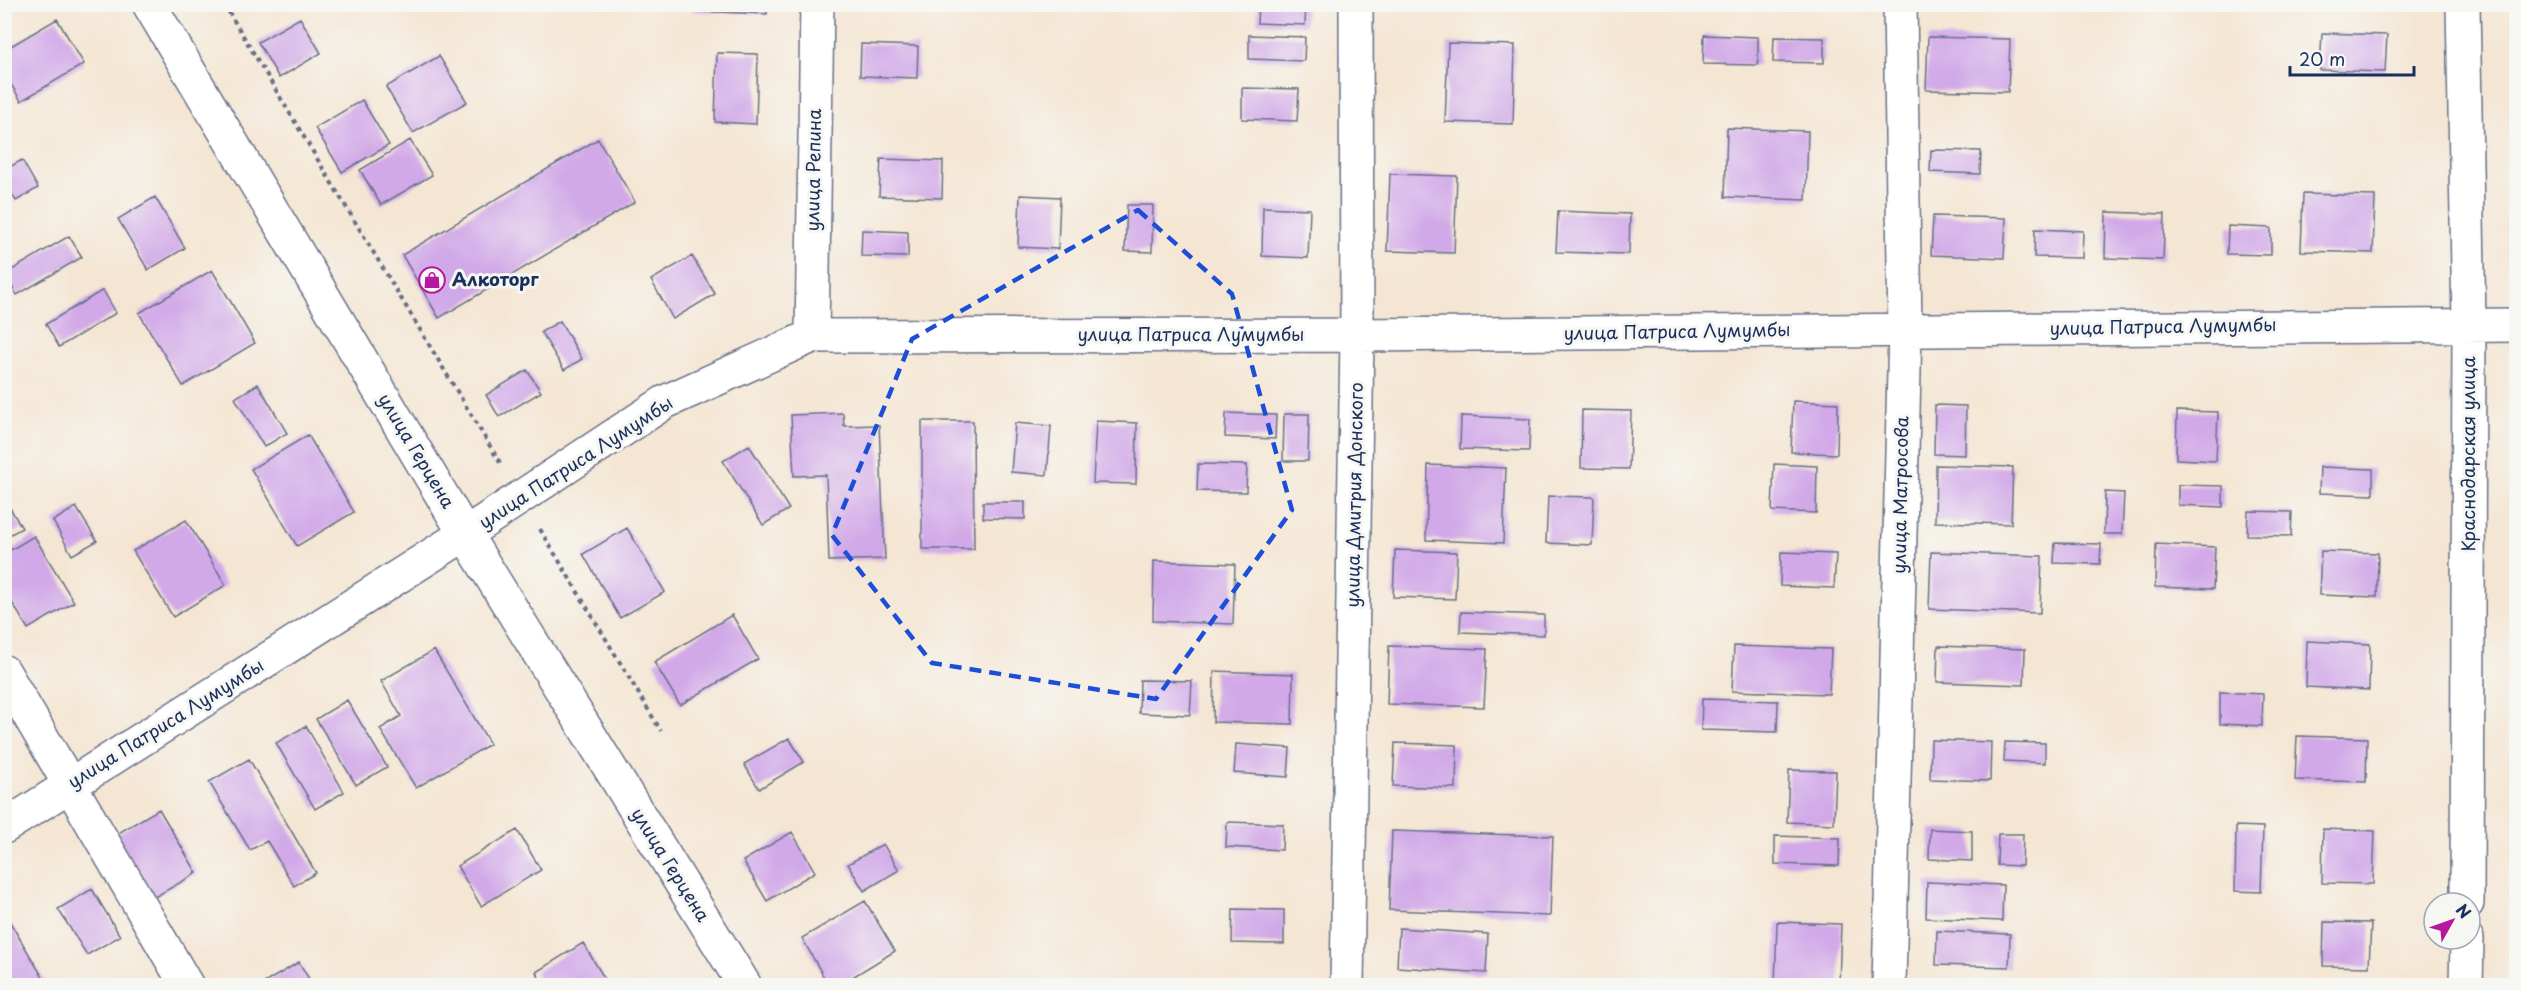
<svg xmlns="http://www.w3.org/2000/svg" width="2521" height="990" font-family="'Playpen Sans',sans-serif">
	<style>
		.building { fill: #d1a9e8 }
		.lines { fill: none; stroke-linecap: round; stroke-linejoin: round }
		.minor-casing { stroke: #676f87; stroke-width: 36 }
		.path { stroke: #676f87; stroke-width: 4; stroke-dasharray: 4.5 4.5; stroke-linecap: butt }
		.minor { stroke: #fff; stroke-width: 33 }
		.marked { fill: none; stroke: #1d4ed8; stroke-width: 4.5; stroke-dasharray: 12 8; stroke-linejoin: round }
		.labels { text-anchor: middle; stroke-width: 6; stroke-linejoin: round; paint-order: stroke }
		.street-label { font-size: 18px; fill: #1b2f5e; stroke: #f6f6f2 }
		.poi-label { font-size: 18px; font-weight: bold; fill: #1b2f5e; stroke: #f6f6f2; text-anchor: start }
	</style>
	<rect width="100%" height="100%" fill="#f6f6f2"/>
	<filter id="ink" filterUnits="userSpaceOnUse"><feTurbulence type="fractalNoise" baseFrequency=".0167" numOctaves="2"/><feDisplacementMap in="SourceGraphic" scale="12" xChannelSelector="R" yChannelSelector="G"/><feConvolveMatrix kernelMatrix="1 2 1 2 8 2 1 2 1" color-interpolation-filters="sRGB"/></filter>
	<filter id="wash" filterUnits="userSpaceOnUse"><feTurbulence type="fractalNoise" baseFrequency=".008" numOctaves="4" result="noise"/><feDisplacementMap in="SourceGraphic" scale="24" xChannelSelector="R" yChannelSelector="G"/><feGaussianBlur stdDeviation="1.35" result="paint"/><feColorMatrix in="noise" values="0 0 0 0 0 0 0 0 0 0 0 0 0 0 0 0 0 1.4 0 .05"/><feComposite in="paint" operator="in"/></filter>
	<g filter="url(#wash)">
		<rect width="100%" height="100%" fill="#f4e6d3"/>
		<g id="blocks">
			<path class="building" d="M 693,4 L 768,4 L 767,14 L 693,11 Z
				M 1258,4 L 1306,4 L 1305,25 L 1257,23 Z
				M 1409,4 L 1465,4 L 1465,8 L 1409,6 Z
				M 300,18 L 321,53 L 279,78 L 258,42 Z
				M 57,19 L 84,64 L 21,101 L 4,73 L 4,50 Z
				M 2322,33 L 2387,35 L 2385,72 L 2320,70 Z
				M 1249,35 L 1305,37 L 1304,61 L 1249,59 Z
				M 1704,35 L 1758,37 L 1758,65 L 1703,64 Z
				M 1774,37 L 1824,38 L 1824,63 L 1773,62 Z
				M 1928,37 L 2010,39 L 2008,92 L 1926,90 Z
				M 1448,43 L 1515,45 L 1513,124 L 1445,122 Z
				M 861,44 L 918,46 L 917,78 L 860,76 Z
				M 717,53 L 758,54 L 756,124 L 715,122 Z
				M 439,56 L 467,102 L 413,133 L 386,87 Z
				M 1242,88 L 1299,89 L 1297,121 L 1242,119 Z
				M 362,100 L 389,145 L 342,172 L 315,128 Z
				M 1727,128 L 1808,131 L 1806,200 L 1725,197 Z
				M 598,139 L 635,202 L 439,318 L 402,255 Z
				M 410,140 L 432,175 L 381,205 L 360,170 Z
				M 1931,150 L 1981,151 L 1980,174 L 1930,172 Z
				M 881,159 L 943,161 L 942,198 L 879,196 Z
				M 22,160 L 38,188 L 16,201 L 4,181 L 4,170 Z
				M 1390,174 L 1457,176 L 1454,253 L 1387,251 Z
				M 2303,194 L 2375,196 L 2373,253 L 2301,251 Z
				M 1020,195 L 1060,197 L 1058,249 L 1018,247 Z
				M 155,197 L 185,248 L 148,270 L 118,219 Z
				M 1127,205 L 1153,205 L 1152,252 L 1125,251 Z
				M 1263,207 L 1310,209 L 1308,258 L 1262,256 Z
				M 1558,211 L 1630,214 L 1629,254 L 1556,252 Z
				M 2106,212 L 2165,214 L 2163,260 L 2105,258 Z
				M 1933,216 L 2006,218 L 2004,258 L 1931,255 Z
				M 2228,226 L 2271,228 L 2271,255 L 2227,254 Z
				M 2035,229 L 2083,231 L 2082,258 L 2034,257 Z
				M 862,230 L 908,232 L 908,257 L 861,256 Z
				M 69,236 L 82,257 L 17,295 L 5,274 Z
				M 692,256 L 715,294 L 673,319 L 651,280 Z
				M 212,270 L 255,343 L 183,386 L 139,313 Z
				M 103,290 L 116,313 L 59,347 L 46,324 Z
				M 560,321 L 582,359 L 564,370 L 541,332 Z
				M 527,370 L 541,392 L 499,417 L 486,395 Z
				M 258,384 L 287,433 L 264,447 L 235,398 Z
				M 1793,401 L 1838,403 L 1837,454 L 1791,452 Z
				M 1935,405 L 1966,406 L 1965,455 L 1934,454 Z
				M 1582,410 L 1631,411 L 1629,469 L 1581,468 Z
				M 2177,411 L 2218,412 L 2216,461 L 2176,459 Z
				M 843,413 L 844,426 L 879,425 L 885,559 L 829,561 L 826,475 L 794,476 L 791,415 Z
				M 1226,413 L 1276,415 L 1275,439 L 1225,437 Z
				M 1284,414 L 1309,414 L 1308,461 L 1283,461 Z
				M 1461,416 L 1530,419 L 1529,451 L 1460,449 Z
				M 922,421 L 973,421 L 974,549 L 922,549 Z
				M 1096,421 L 1137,423 L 1136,484 L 1093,483 Z
				M 1015,423 L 1051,426 L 1047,475 L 1011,472 Z
				M 308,435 L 354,512 L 297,546 L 251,469 Z
				M 749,445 L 789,509 L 763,525 L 723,461 Z
				M 1198,464 L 1247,465 L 1246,492 L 1197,491 Z
				M 1774,464 L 1817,466 L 1816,513 L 1772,511 Z
				M 1428,465 L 1506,468 L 1503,543 L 1426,540 Z
				M 1936,465 L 2013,467 L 2011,524 L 1935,522 Z
				M 2320,467 L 2373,469 L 2373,495 L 2319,493 Z
				M 2178,485 L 2223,486 L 2223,507 L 2178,505 Z
				M 2105,492 L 2124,493 L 2122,534 L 2104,534 Z
				M 1548,496 L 1594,497 L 1592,545 L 1546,543 Z
				M 983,502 L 1025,502 L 1025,519 L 983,518 Z
				M 76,507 L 97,541 L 72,555 L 53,521 Z
				M 10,508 L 22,528 L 4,538 L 4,511 Z
				M 2248,511 L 2292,512 L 2291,536 L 2247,535 Z
				M 186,520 L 226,585 L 173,617 L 133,551 Z
				M 627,528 L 665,592 L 620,618 L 583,554 Z
				M 34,536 L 74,602 L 28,629 L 4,589 L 4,554 Z
				M 2055,543 L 2101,544 L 2100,564 L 2054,563 Z
				M 2156,544 L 2215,547 L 2213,589 L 2155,587 Z
				M 1395,550 L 1457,552 L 1455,599 L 1393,597 Z
				M 2321,551 L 2378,553 L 2377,597 L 2319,595 Z
				M 1781,552 L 1836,554 L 1834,588 L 1780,586 Z
				M 1931,552 L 2042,556 L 2040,613 L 1929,609 Z
				M 1154,561 L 1235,564 L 1233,624 L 1153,621 Z
				M 1461,612 L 1544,615 L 1544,635 L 1460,632 Z
				M 732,615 L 758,659 L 680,705 L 654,662 Z
				M 2307,641 L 2370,644 L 2369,690 L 2306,687 Z
				M 1389,646 L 1487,649 L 1484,707 L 1387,704 Z
				M 1734,646 L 1831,649 L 1829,694 L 1732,691 Z
				M 1938,646 L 2025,649 L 2024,685 L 1937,682 Z
				M 434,650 L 490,744 L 416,788 L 380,729 L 401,716 L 381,681 Z
				M 1214,671 L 1293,674 L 1292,724 L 1213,722 Z
				M 1140,680 L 1192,681 L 1190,715 L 1139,713 Z
				M 2220,692 L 2263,694 L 2262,726 L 2220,724 Z
				M 1702,699 L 1778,701 L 1777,732 L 1701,730 Z
				M 347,700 L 387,767 L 356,785 L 316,719 Z
				M 306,726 L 344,792 L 315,809 L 276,743 Z
				M 2297,736 L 2367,738 L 2366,782 L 2295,780 Z
				M 789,738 L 804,762 L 759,789 L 744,764 Z
				M 1931,740 L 1991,742 L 1990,781 L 1930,779 Z
				M 2005,742 L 2045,743 L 2045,763 L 2004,761 Z
				M 1395,743 L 1457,745 L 1456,788 L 1393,786 Z
				M 1236,744 L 1290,748 L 1288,777 L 1234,773 Z
				M 249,759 L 316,873 L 294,886 L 267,841 L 250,850 L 209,782 Z
				M 1789,770 L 1836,771 L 1834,824 L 1787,822 Z
				M 159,809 L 197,873 L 153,898 L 115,835 Z
				M 1227,822 L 1283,824 L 1282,850 L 1226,847 Z
				M 2236,826 L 2263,827 L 2261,892 L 2235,891 Z
				M 1930,829 L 1972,831 L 1972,861 L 1929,859 Z
				M 2323,829 L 2375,831 L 2373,884 L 2322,883 Z
				M 517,830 L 541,870 L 481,906 L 457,866 Z
				M 1392,831 L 1553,836 L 1550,916 L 1389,910 Z
				M 792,832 L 815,872 L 767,901 L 743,861 Z
				M 1998,834 L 2023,834 L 2022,866 L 1997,865 Z
				M 1775,836 L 1840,838 L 1839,866 L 1775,864 Z
				M 883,844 L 899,870 L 864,891 L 848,864 Z
				M 1927,882 L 2003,885 L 2002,921 L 1926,918 Z
				M 92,889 L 120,936 L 87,955 L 58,909 Z
				M 865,901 L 895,951 L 838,986 L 829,986 L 802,938 Z
				M 1233,909 L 1284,910 L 1284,944 L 1232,943 Z
				M 4,912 L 48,986 L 4,986 Z
				M 1777,922 L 1841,924 L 1839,986 L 1775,986 Z
				M 2324,922 L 2371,923 L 2369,967 L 2323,966 Z
				M 1399,928 L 1488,934 L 1486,973 L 1397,967 Z
				M 1937,931 L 2010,934 L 2009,967 L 1936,965 Z
				M 583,943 L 609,986 L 544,986 L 536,972 Z
				M 299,962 L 313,986 L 259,986 Z"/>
		</g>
	</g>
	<g filter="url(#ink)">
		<use href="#blocks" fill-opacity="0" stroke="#676f87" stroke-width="1.5"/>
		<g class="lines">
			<g class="minor-casing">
				<path id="minor" d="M 149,4 L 465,534 L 745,986
					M 2463,4 L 2469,324 L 2467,903
					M 812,336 L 817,4
					M 4,672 L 187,986
					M 4,827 L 465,534 L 665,402 L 812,336 L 1357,335 L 2516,325
					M 1347,986 L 1357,335 L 1356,4
					M 1889,986 L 1905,330 L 1900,4
					M 2466,986 L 2467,939"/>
			</g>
			<path class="path" d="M 224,4 L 502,466
				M 540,529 L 661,731"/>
			<use href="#minor" class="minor"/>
		</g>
	</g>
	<path class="marked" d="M 1138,210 L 1232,294 L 1292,510 L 1156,699 L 932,663 L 832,535 L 912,339 Z"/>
	<defs>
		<g id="shop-ring" transform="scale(1.35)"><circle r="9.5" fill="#f6f6f2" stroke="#b5179e" stroke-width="1.5"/><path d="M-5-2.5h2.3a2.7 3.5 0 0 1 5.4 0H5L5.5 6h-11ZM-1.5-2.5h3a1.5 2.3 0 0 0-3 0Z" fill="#b5179e"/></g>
	</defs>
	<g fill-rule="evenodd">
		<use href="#shop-ring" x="432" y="280"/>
	</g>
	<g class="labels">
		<g class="street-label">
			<text transform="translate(814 170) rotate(-89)" y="6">улица Репина</text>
			<text transform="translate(2163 327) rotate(-1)" y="6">улица Патриса Лумумбы</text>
			<text transform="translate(1677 332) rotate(-1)" y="6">улица Патриса Лумумбы</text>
			<text x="1191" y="341">улица Патриса Лумумбы</text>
			<text transform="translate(416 451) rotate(59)" y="6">улица Герцена</text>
			<text transform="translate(2469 454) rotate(-90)" y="6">Краснодарская улица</text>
			<text transform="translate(576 463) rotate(-33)" y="6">улица Патриса Лумумбы</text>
			<text transform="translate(1355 495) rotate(-89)" y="6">улица Дмитрия Донского</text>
			<text transform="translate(1901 495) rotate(-89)" y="6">улица Матросова</text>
			<text transform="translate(166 724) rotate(-32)" y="6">улица Патриса Лумумбы</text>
			<text transform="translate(670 865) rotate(58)" y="6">улица Герцена</text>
		</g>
		<g class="poi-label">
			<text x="452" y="286">Алкоторг</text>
		</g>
	</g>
	<rect width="2521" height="990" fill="none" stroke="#f6f6f2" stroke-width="24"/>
	<g transform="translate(2452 921) rotate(50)"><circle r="28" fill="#f6f6f2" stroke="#9ea6b7" stroke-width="1.5"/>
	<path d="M0-4.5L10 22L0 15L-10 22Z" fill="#b5179e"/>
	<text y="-9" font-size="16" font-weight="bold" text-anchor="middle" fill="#1b2f5e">N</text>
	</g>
	<path d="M2290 66v9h124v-9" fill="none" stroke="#1b2f5e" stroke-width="3"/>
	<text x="2299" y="66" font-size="18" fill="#1b2f5e" stroke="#f6f6f2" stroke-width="4.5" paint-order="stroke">20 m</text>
</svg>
